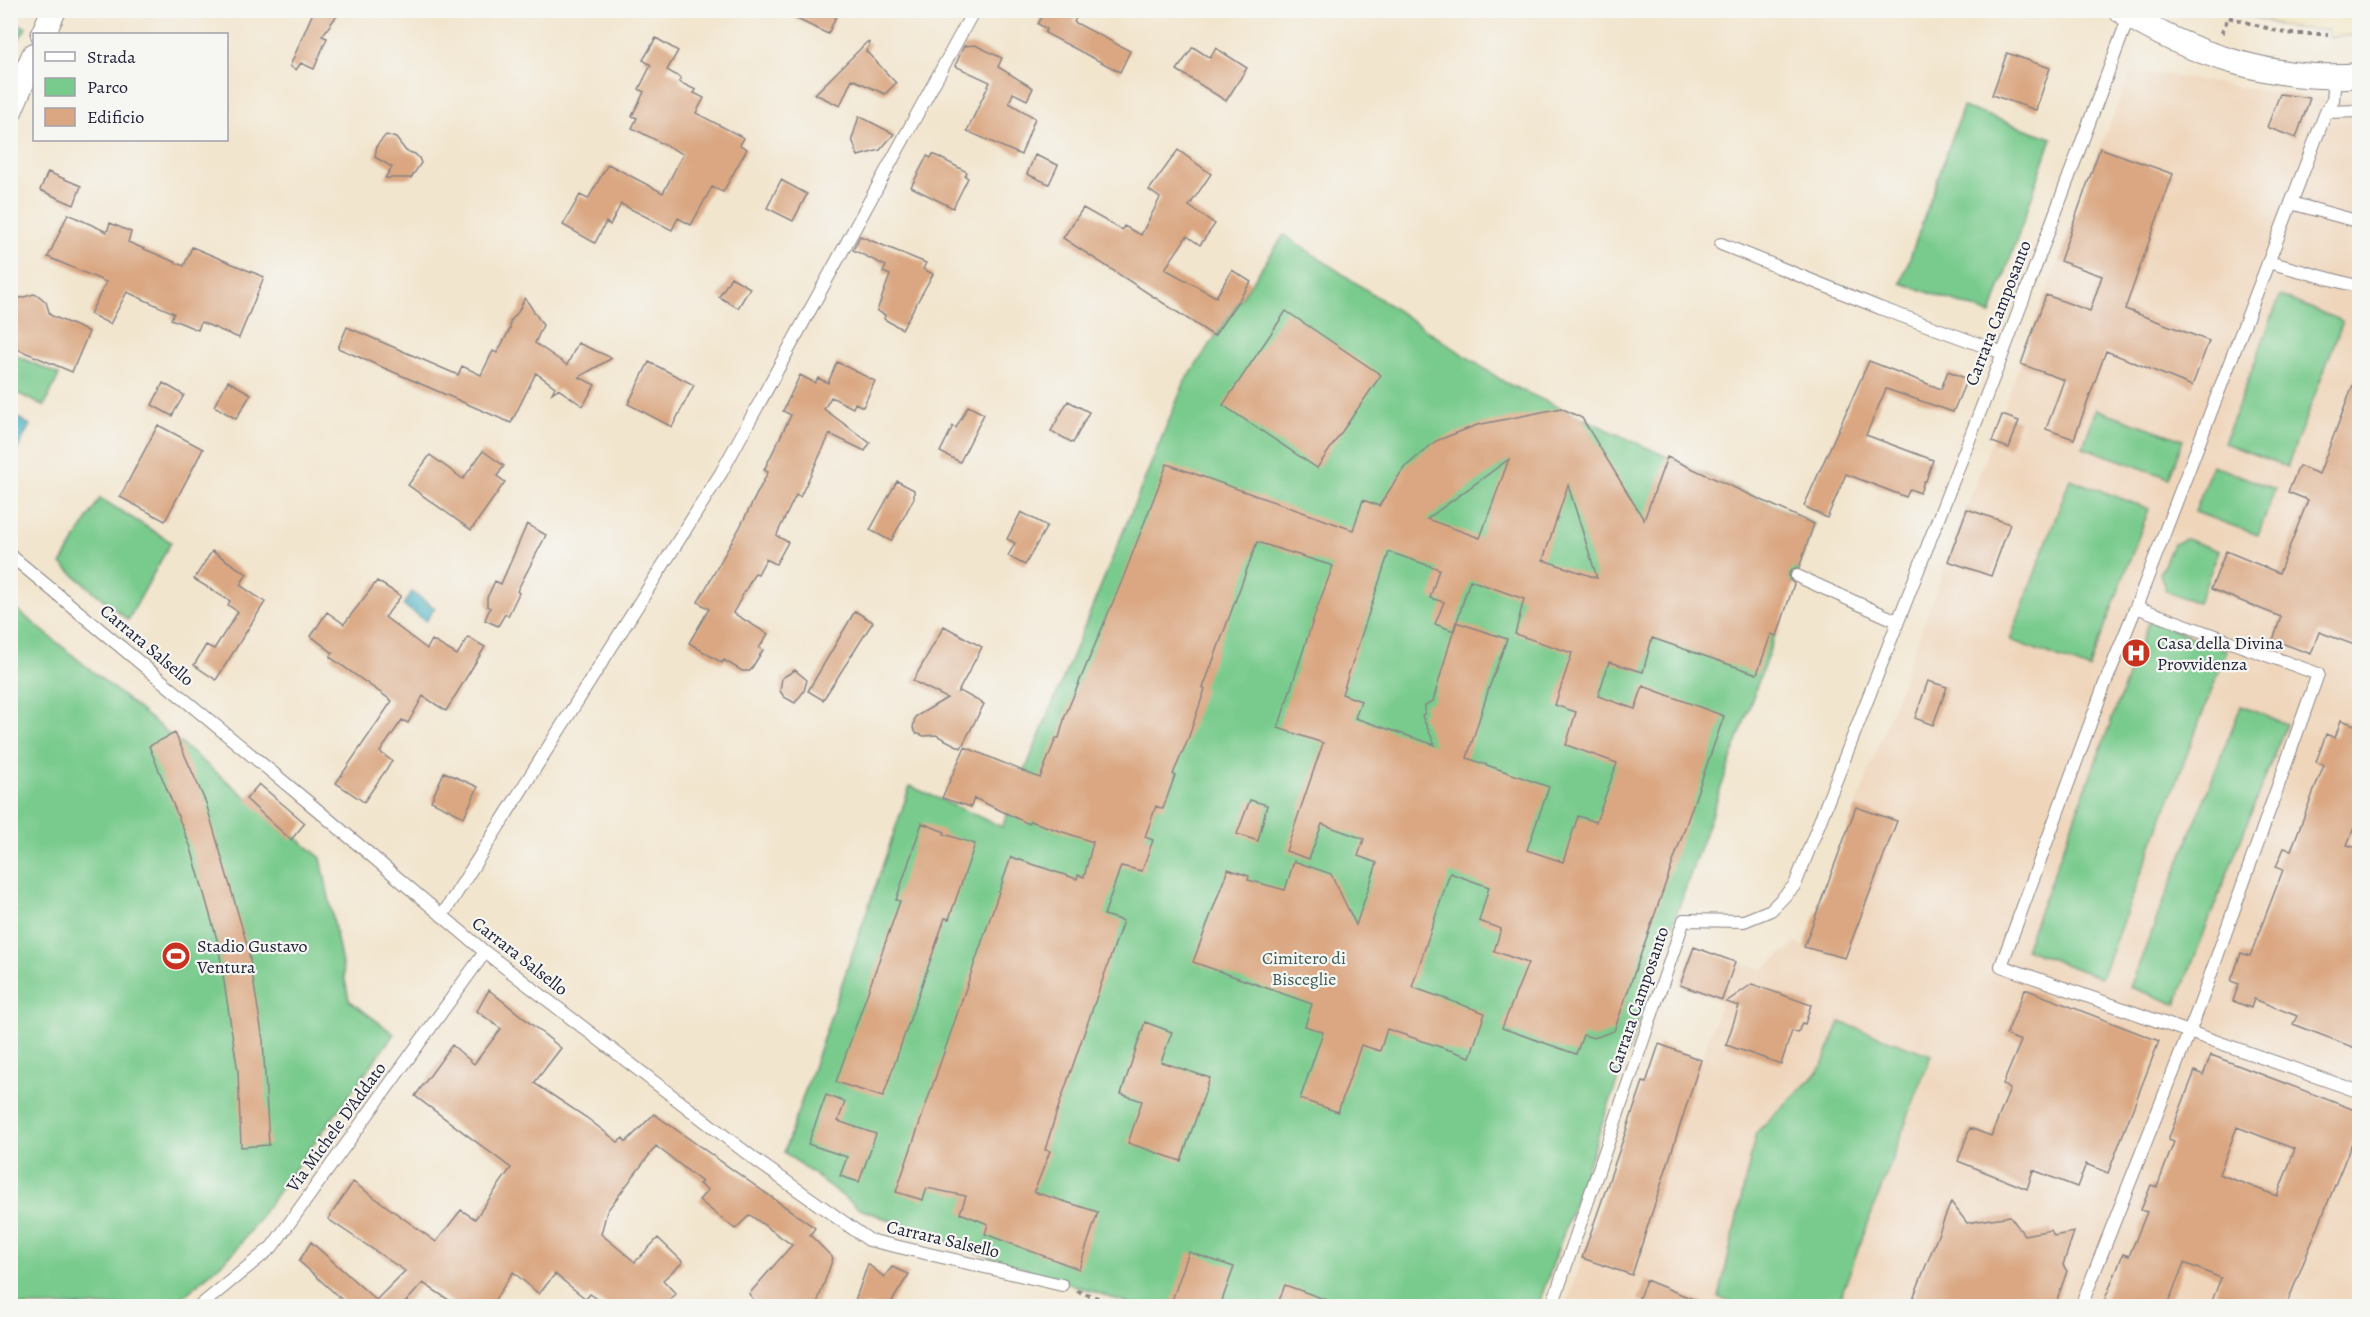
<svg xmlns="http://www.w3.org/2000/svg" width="2370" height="1317" font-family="Alegreya,serif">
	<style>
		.built { fill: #efd6bb }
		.green { fill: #79cb8d; stroke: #4e7664; stroke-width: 1.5 }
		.sand { fill: #eeda9e; stroke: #887e6c; stroke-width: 1.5 }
		.water { fill: #42b0be; stroke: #32697c; stroke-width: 1.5 }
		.building { fill: #daa782; fill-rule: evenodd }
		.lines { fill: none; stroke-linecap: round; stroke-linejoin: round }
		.lane-casing { stroke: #8a8484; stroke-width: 14 }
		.street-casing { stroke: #8a8484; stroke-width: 26 }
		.path { stroke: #8a8484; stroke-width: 4; stroke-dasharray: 4.5 4.5; stroke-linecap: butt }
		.lane { stroke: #fff; stroke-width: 12 }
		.street { stroke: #fff; stroke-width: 24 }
		.labels { text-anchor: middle; stroke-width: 4.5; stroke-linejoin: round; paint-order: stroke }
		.street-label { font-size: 18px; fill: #22223b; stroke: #f6f6f2 }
		.poi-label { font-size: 18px; fill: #22223b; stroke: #f6f6f2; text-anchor: start }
		.park-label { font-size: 18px; fill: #405d58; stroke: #f6f6f2 }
	</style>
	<rect width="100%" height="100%" fill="#f6f6f2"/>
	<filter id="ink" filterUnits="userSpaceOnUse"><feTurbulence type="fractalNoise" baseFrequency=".0167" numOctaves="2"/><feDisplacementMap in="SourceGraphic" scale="12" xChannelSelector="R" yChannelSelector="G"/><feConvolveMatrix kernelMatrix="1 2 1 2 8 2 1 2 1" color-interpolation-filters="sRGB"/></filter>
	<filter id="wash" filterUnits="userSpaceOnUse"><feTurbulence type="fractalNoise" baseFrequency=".008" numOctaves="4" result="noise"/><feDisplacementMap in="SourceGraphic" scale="24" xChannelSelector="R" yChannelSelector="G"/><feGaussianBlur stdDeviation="1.35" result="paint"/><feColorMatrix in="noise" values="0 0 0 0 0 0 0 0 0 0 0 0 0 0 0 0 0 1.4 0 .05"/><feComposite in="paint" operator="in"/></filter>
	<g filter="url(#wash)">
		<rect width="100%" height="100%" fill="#f2e5ce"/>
		<path class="built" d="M 2134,70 L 2310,98 L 2359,100 L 2359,1306 L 1566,1306 L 1582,1258 L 1632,1275 L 1688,1098 L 1735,962 L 1761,970 L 1796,943 L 1804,947 L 2100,148 L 2130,74 Z"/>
		<path class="green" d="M 11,19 L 26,28 L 11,51 Z
			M 1963,107 L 2052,138 L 1991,314 L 1901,283 Z
			M 1284,235 L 1506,383 L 1814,524 L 1538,1306 L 1136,1306 L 978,1253 L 860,1209 L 784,1152 L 910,786 L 1002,827 L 1185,381 Z
			M 2280,296 L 2343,321 L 2287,467 L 2224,443 Z
			M 11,353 L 59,375 L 44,406 L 11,390 Z
			M 2096,409 L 2183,440 L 2169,478 L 2083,447 Z
			M 2212,465 L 2275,489 L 2258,535 L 2195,512 Z
			M 2070,479 L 2149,509 L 2089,669 L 2010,640 Z
			M 100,498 L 171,542 L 128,620 L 61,564 Z
			M 2186,539 L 2219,551 L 2198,603 L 2166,591 L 2160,574 L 2173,544 Z
			M 10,604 L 321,858 L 349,1000 L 394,1034 L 235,1251 L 173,1306 L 11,1306 Z
			M 2149,621 L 2227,650 L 2101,978 L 2025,949 Z
			M 2241,706 L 2286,724 L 2176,1004 L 2130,987 Z
			M 1840,1022 L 1931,1055 L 1837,1306 L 1746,1306 L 1719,1298 L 1756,1133 L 1820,1070 Z"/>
		<path class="sand" d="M 2233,11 L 2359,11 L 2359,35 L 2328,37 L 2327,30 L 2290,28 Z"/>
		<path class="water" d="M 11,414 L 30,425 L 11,461 Z
			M 412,592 L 435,608 L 426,621 L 403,605 Z"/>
		<g id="blocks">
			<path class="building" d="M 314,10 L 341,10 L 322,36 L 327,38 L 314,69 L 301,63 L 296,70 L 290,66 Z
				M 778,10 L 839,10 L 828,34 Z
				M 1045,10 L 1063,10 L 1076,18 L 1074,22 L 1130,51 L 1120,72 L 1045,33 L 1047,29 L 1038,24 Z
				M 656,38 L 678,51 L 667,70 L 681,78 L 679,82 L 696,90 L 694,93 L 704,98 L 696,113 L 744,138 L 740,145 L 747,149 L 723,192 L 712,187 L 691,225 L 678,218 L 672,230 L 621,204 L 610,225 L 606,222 L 595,243 L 563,225 L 580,195 L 588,199 L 608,164 L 663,193 L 683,154 L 632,128 L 637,118 L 632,116 L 644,92 L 639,89 L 651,65 L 643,60 Z
				M 867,42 L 870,43 L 866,51 L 896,83 L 885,94 L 852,79 L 840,106 L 815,94 Z
				M 975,45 L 1002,58 L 998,67 L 1033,88 L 1027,100 L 1013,93 L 1009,103 L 1035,118 L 1021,155 L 967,131 L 990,82 L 955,66 L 964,46 Z
				M 1193,47 L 1210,58 L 1216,48 L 1247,68 L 1226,101 L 1177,70 Z
				M 2007,53 L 2050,68 L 2036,110 L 1992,95 Z
				M 2280,94 L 2310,98 L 2296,138 L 2267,127 Z
				M 859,116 L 894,134 L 880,150 L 858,156 L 852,139 Z
				M 386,135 L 396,138 L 406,151 L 415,154 L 419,158 L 421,163 L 411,178 L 385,178 L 392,167 L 375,157 L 377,145 Z
				M 2100,148 L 2173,174 L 2125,309 L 2209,341 L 2192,386 L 2106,351 L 2074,439 L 2046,429 L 2064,380 L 2021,364 L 2046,295 L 2090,311 L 2102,276 L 2060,261 Z
				M 1178,150 L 1211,174 L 1189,206 L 1215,224 L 1200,245 L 1187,236 L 1165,269 L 1216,297 L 1232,270 L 1251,282 L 1214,336 L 1063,238 L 1083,208 L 1122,230 L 1124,226 L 1141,235 L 1160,198 L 1149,190 Z
				M 933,154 L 967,172 L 965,176 L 968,178 L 953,208 L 911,187 L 927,156 L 931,158 Z
				M 1035,155 L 1058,165 L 1049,184 L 1027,174 Z
				M 48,172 L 81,186 L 74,205 L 40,190 Z
				M 781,180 L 807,194 L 793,221 L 767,208 Z
				M 68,214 L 107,232 L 110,223 L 131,232 L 128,242 L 184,266 L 192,247 L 264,277 L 239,338 L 201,322 L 198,330 L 171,319 L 174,313 L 127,292 L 110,324 L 90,314 L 106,282 L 48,257 Z
				M 860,236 L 926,263 L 923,269 L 933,274 L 902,329 L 884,319 L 885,315 L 877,311 L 890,275 L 883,272 L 886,266 L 853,250 Z
				M 731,277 L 750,288 L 738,308 L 719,297 Z
				M 10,294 L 21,298 L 34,294 L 39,296 L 46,302 L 50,315 L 89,332 L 72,372 L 10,346 Z
				M 525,298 L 543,325 L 535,343 L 567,365 L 578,343 L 612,358 L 579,377 L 595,385 L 583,406 L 558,389 L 552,393 L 555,387 L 536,373 L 511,423 L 338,348 L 347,327 L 458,375 L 462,366 L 481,375 L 493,351 L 497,353 L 510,329 L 510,322 L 518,312 Z
				M 1286,311 L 1381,375 L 1317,468 L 1223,405 Z
				M 1869,361 L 1941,389 L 1948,371 L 1967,379 L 1953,412 L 1886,389 L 1866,435 L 1933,460 L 1926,481 L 1924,481 L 1920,493 L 1910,489 L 1906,497 L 1846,474 L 1827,518 L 1804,506 Z
				M 649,362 L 694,385 L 672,427 L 628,404 Z
				M 837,362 L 875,381 L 863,407 L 855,403 L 853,408 L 831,397 L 824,409 L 870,443 L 865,451 L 830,434 L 800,497 L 796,495 L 778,532 L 777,536 L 788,542 L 776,564 L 766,559 L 758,574 L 755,573 L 733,613 L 768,634 L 759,648 L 763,650 L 750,671 L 742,671 L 724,660 L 722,663 L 689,643 L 709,609 L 698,602 L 740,527 L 768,472 L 764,470 L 791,415 L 783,411 L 800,375 L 815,383 L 818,378 L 828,383 Z
				M 2358,372 L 2360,647 L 2319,632 L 2311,654 L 2273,640 L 2281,617 L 2211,589 L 2226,551 L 2279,573 L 2308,500 L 2288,492 L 2299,466 L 2319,474 Z
				M 228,381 L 251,394 L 236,419 L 214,406 Z
				M 163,383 L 184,395 L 172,416 L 152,405 Z
				M 1068,401 L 1089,412 L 1073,443 L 1051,431 Z
				M 968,406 L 984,414 L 960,462 L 940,452 L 953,426 L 956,428 Z
				M 1561,408 L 1582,418 L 1644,520 L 1667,457 L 1814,524 L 1799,568 L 1793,569 L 1789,573 L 1790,580 L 1794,584 L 1777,636 L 1771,634 L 1757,674 L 1652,638 L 1643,672 L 1609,662 L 1598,696 L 1635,709 L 1643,686 L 1724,716 L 1614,1031 L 1594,1038 L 1583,1035 L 1576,1054 L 1502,1028 L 1528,963 L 1494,951 L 1501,929 L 1479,921 L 1489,887 L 1450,873 L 1412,987 L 1485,1013 L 1470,1057 L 1387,1029 L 1380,1051 L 1361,1045 L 1338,1112 L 1300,1099 L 1323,1032 L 1305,1026 L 1312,1004 L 1193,962 L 1228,869 L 1249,876 L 1248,880 L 1285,890 L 1294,861 L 1331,874 L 1356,925 L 1377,863 L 1358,856 L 1364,839 L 1322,824 L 1309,859 L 1286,851 L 1323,743 L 1278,728 L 1316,611 L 1333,566 L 1257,542 L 1203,688 L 1205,689 L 1187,742 L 1173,774 L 1175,775 L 1163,809 L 1156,806 L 1145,837 L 1153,840 L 1142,871 L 1121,866 L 1104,915 L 1123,921 L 1056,1114 L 1045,1150 L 1050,1151 L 1034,1192 L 1098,1212 L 1079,1269 L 985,1234 L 988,1224 L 960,1213 L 966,1196 L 927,1188 L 923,1200 L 896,1192 L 1011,857 L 1077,879 L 1078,875 L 1084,877 L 1093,842 L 1030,821 L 1029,824 L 974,798 L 971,807 L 942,798 L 965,747 L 1040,778 L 1056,738 L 1059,738 L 1065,716 L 1123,578 L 1167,464 L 1353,530 L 1363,500 L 1379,506 L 1404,468 L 1436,441 L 1477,425 ZM 1509,459 L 1480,538 L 1427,519 ZM 1568,485 L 1597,578 L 1543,560 ZM 1389,552 L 1439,569 L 1430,598 L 1444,602 L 1435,624 L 1454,631 L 1470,580 L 1524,599 L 1515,634 L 1572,653 L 1555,705 L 1576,712 L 1566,745 L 1617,763 L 1596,822 L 1578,816 L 1563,862 L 1527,850 L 1549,787 L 1467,758 L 1489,688 L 1507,639 L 1456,622 L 1433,701 L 1425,705 L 1425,712 L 1422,716 L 1435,745 L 1355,718 L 1361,701 L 1342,694 Z
				M 2002,415 L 2019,421 L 2009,448 L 1992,442 Z
				M 158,425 L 203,449 L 165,521 L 120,497 Z
				M 483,451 L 504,466 L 497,476 L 505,482 L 471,530 L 408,485 L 430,455 L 463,479 Z
				M 897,481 L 914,490 L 914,498 L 891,541 L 870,530 Z
				M 1967,509 L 2010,524 L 1991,576 L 1948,561 Z
				M 1021,512 L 1047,526 L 1025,565 L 1008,556 L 1015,543 L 1007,539 Z
				M 527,524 L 546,535 L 517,591 L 519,593 L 508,616 L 505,614 L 498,626 L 485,620 L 490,608 L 487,606 L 487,598 L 495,581 L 501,584 Z
				M 212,551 L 247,574 L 240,585 L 265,602 L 216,680 L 194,665 L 206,645 L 214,649 L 238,612 L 228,605 L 230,601 L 194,579 Z
				M 377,581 L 401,596 L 385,617 L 427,649 L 432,640 L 457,655 L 468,637 L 485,647 L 446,711 L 423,696 L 408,723 L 402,720 L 380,752 L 392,761 L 364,802 L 336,783 L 392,701 L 330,657 L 333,653 L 311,636 L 327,612 L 344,624 Z
				M 855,611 L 873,622 L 823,700 L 808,691 Z
				M 944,626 L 982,647 L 958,692 L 960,691 L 984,704 L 961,748 L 936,735 L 924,736 L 916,733 L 913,728 L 915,717 L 947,698 L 913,681 Z
				M 795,670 L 807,680 L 804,691 L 795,703 L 784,697 L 780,691 L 782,678 Z
				M 1928,681 L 1947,687 L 1933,725 L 1915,718 Z
				M 2341,720 L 2360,727 L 2360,813 L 2347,845 L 2360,849 L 2360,1050 L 2293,1024 L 2297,1016 L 2254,999 L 2251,1008 L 2233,1001 L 2239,984 L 2231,981 L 2241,953 L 2250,956 L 2283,870 L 2276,867 L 2284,848 L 2291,850 L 2324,765 L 2316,762 L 2326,734 L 2335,738 Z
				M 175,733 L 206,803 L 248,948 L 263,1040 L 269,1145 L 241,1147 L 238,1072 L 218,943 L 191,848 L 149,746 Z
				M 444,772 L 478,787 L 464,817 L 431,801 Z
				M 259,784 L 305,823 L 291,840 L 246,799 Z
				M 1250,800 L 1267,805 L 1258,841 L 1237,834 Z
				M 1856,807 L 1897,821 L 1845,958 L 1804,947 Z
				M 922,823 L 945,832 L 944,834 L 975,844 L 949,919 L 945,918 L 883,1097 L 836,1082 L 900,901 L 896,900 Z
				M 1694,947 L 1735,962 L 1722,1000 L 1680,985 Z
				M 1752,984 L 1811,1005 L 1805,1024 L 1802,1023 L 1798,1033 L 1792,1031 L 1781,1064 L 1726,1045 L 1739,1006 L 1726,1002 Z
				M 2025,989 L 2159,1041 L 2108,1173 L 2086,1164 L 2077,1187 L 2033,1170 L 2027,1189 L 1958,1161 L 1970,1128 L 1991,1136 L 2010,1089 L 2003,1084 L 2021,1041 L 2006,1035 Z
				M 489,990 L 561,1048 L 534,1083 L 587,1118 L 618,1142 L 623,1138 L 626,1142 L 654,1114 L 815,1228 L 810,1235 L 833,1258 L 816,1306 L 759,1306 L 749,1294 L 792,1245 L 750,1215 L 735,1229 L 699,1200 L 708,1190 L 699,1184 L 702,1182 L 656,1146 L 607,1211 L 601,1234 L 635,1262 L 658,1238 L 683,1262 L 663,1280 L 676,1294 L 663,1306 L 608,1306 L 590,1294 L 586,1299 L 555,1274 L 539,1294 L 513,1272 L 491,1306 L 458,1306 L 423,1283 L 402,1306 L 349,1306 L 299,1261 L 311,1242 L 376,1300 L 405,1271 L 328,1219 L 353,1182 L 436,1242 L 461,1210 L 475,1219 L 511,1168 L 415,1096 L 452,1045 L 474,1064 L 501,1029 L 477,1011 Z
				M 1145,1022 L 1172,1032 L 1161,1062 L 1210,1078 L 1181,1161 L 1128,1143 L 1142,1101 L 1121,1094 Z
				M 1659,1044 L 1701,1060 L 1632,1275 L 1582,1258 L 1643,1082 L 1646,1083 Z
				M 2211,1055 L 2360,1112 L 2360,1123 L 2286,1306 L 2210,1306 L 2221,1278 L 2184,1263 L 2167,1306 L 2102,1306 L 2123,1254 L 2129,1256 L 2147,1212 L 2141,1210 L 2151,1185 L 2157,1187 L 2174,1142 L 2168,1140 L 2195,1071 L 2203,1075 ZM 2237,1127 L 2295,1149 L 2277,1196 L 2219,1174 Z
				M 826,1095 L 845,1102 L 838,1121 L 876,1134 L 859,1182 L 840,1176 L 847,1157 L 808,1144 Z
				M 1951,1202 L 1967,1223 L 2010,1216 L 2024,1235 L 2051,1230 L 2054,1236 L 2074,1232 L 2063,1265 L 2067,1271 L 2055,1306 L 1910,1306 Z
				M 1189,1252 L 1234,1267 L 1220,1306 L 1170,1306 Z
				M 868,1264 L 884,1277 L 892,1267 L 909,1274 L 889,1306 L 853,1306 Z
				M 1646,1280 L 1710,1306 L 1653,1306 L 1638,1300 Z
				M 1285,1285 L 1338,1304 L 1338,1306 L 1277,1306 Z"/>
		</g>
	</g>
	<g filter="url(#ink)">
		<use href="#blocks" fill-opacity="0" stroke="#8a8484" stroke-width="1.5"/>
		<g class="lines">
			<g class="lane-casing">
				<path id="lane" d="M 2326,112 L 2333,100 L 2335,78
					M 2291,203 L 2360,222
					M 1721,244 L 1880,308 L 2003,353
					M 2268,262 L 2360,287
					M 10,555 L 314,807 L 485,952 L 757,1161 L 869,1240 L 1062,1285
					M 1797,576 L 1897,621
					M 2136,607 L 2104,686 L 2001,966 L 2360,1092
					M 442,916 L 721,473 L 974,10
					M 200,1306 L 272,1247 L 485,952
					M 1552,1306 L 1684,920 L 1744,921 L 1771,910 L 1795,885 L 2003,353 L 2129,16
					M 2081,1306 L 2199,1007 L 2318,674 L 2136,607 L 2326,112 L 2360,111"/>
			</g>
			<g class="street-casing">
				<path id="street" d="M 2120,10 C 2187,54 2280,83 2360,75
					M 43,34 L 54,10
					M 10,111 L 34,55"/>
			</g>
			<path class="path" d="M 2222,33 L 2228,17 L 2288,34 L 2328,34
				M 1077,1291 L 1122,1306"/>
			<use href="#lane" class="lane"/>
			<use href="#street" class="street"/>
		</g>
	</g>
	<defs>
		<g id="hospital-disc" transform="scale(1.5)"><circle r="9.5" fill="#c8321e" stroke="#f6f6f2"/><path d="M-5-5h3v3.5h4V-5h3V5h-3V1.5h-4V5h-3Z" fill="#fff"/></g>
		<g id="stadium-disc" transform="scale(1.5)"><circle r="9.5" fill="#c8321e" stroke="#f6f6f2"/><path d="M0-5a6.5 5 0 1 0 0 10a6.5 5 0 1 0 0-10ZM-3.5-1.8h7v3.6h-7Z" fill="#fff"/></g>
	</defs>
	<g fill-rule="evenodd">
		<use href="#hospital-disc" x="2136" y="653"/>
		<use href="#stadium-disc" x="176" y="956"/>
	</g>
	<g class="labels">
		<g class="street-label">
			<text transform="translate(1998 313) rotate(-69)" y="6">Carrara Camposanto</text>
			<text transform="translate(147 645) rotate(40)" y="6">Carrara Salsello</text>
			<text transform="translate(520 956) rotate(38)" y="6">Carrara Salsello</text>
			<text transform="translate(1638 1000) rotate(-71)" y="6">Carrara Camposanto</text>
			<text transform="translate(336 1127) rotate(-54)" y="6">Via Michele D'Addato</text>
			<text transform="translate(943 1239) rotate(13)" y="6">Carrara Salsello</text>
		</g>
		<g class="poi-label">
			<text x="2157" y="649">Casa della Divina<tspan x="2157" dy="21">Provvidenza</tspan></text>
			<text x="197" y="952">Stadio Gustavo<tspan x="197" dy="21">Ventura</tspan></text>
		</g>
		<g class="park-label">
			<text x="1304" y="964">Cimitero di<tspan x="1304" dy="21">Bisceglie</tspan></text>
		</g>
	</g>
	<rect width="2370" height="1317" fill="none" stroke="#f6f6f2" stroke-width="36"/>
	<rect x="33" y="33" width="195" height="108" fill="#f6f6f2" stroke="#a1a1a9" stroke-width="1.5"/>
	<rect x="45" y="52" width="30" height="9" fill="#ffffff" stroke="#a1a1a9" stroke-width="1.5"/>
	<text x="87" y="63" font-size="18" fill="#22223b">Strada</text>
	<rect x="45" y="78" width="30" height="18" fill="#79cb8d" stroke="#a1a1a9" stroke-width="1.5"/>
	<text x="87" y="93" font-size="18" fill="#22223b">Parco</text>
	<rect x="45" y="108" width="30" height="18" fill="#daa782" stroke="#a1a1a9" stroke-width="1.5"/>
	<text x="87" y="123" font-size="18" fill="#22223b">Edificio</text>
</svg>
